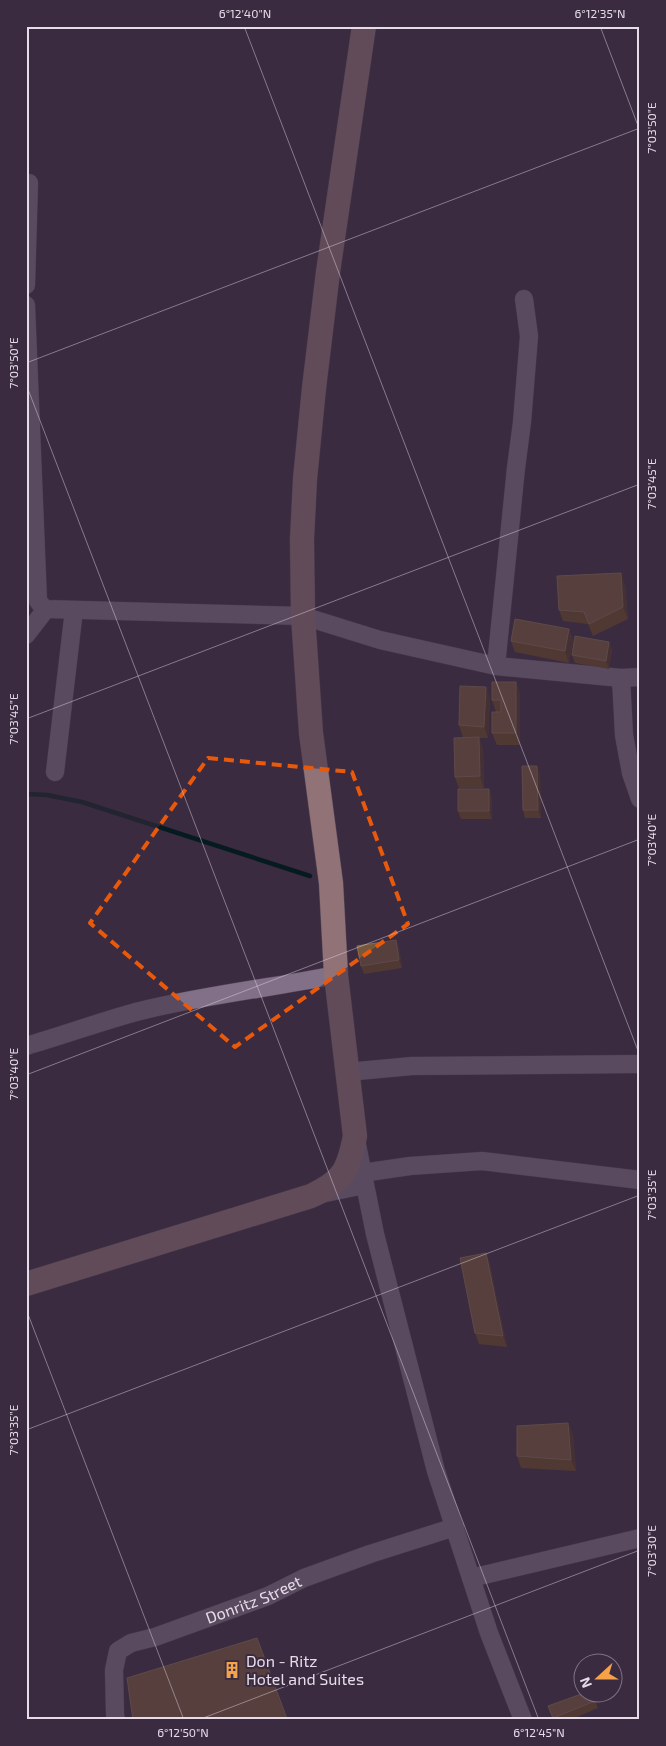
<svg xmlns="http://www.w3.org/2000/svg" width="666" height="1746" font-family="'Exo 2',sans-serif">
	<style>
		.lines { fill: none; stroke-linecap: round; stroke-linejoin: round }
		.stream { stroke: #051b1f; stroke-width: 4.5 }
		.street-casing { stroke: #554759; stroke-width: 19 }
		.secondary-casing { stroke: #554759; stroke-width: 25 }
		.street { stroke: #827088; stroke-width: 18 }
		.secondary { stroke: #907277; stroke-width: 24 }
		.wall { fill: #6b4825 }
		.shaded-wall { fill: #523627 }
		.building { fill: #78583a; stroke: #8a6d56 }
		.marked { fill: none; stroke: #e8590c; stroke-width: 4; stroke-dasharray: 10 6; stroke-linejoin: round }
		.ticks { fill: none; stroke: #e6dcea; stroke-width: 1; stroke-opacity: 0.45 }
		.labels { text-anchor: middle; stroke-width: 4; stroke-linejoin: round; paint-order: stroke }
		.street-label { font-size: 16px; fill: #e6dcea; stroke: #3b2b40 }
		.poi-label { font-size: 16px; fill: #e6dcea; stroke: #3b2b40; text-anchor: start }
		.neatline { fill: none; stroke: #e6dcea; stroke-width: 2 }
		.ticks-label { font-size: 12px; text-anchor: middle; fill: #e6dcea }
	</style>
	<rect width="100%" height="100%" fill="#3b2b40"/>
	<g class="lines">
		<path class="stream" d="M 26,794 L 47,795 L 82,802 L 310,876"/>
		<g class="street-casing">
			<g id="street">
				<path d="M 26,285 L 29,183"/>
				<path d="M 26,305 L 38,601 L 42,606 L 46,609 L 303,616 L 380,640 L 496,666 L 621,678 L 640,677"/>
				<path d="M 26,635 L 46,609"/>
				<path d="M 496,666 L 516,468 L 522,422 L 529,336 L 524,299"/>
				<path d="M 621,678 L 624,735 L 631,773 L 640,799"/>
				<path d="M 55,772 L 74,610"/>
				<path d="M 26,1046 C 64,1035 102,1021 140,1011 C 205,995 271,988 336,975"/>
				<path d="M 347,1072 L 412,1066 L 640,1064"/>
				<path d="M 356,1140 L 375,1234 L 436,1471 L 489,1633 L 523,1720"/>
				<path d="M 362,1173 L 410,1166 L 482,1161 L 640,1180"/>
				<path d="M 321,1194 L 364,1185"/>
				<path d="M 471,1578 L 640,1538"/>
				<path id="s1" d="M 116,1720 L 115,1714 L 114,1670 L 118,1651 L 131,1643 L 155,1637 L 268,1596 L 304,1578 L 370,1554 L 455,1527"/>
			</g>
		</g>
		<g class="secondary-casing">
			<path id="secondary" d="M 26,1284 L 311,1196 C 343,1181 348,1171 355,1136 L 336,975 L 331,883 L 311,733 L 303,616 L 302,540 L 305,479 L 314,388 L 328,272 L 364,26"/>
		</g>
		<use href="#street" class="street"/>
		<use href="#secondary" class="secondary"/>
	</g>
	<path class="wall" d="M 625,584 L 628,619 L 593,636 L 588,624 L 563,621 L 559,610 Z
		M 569,629 L 573,641 L 569,663 L 515,652 L 511,641 Z
		M 609,642 L 612,650 L 609,669 L 575,663 L 572,655 Z
		M 516,682 L 520,694 L 520,745 L 497,745 L 492,733 L 501,712 L 496,712 L 492,700 Z
		M 490,698 L 488,738 L 479,738 L 483,749 L 484,788 L 459,788 L 455,777 L 473,737 L 463,737 L 459,725 Z
		M 540,774 L 541,818 L 525,818 L 523,810 Z
		M 492,797 L 492,819 L 461,819 L 458,811 Z
		M 396,940 L 399,948 L 402,968 L 364,974 L 361,966 Z
		M 486,1253 L 490,1265 L 507,1347 L 479,1344 L 475,1333 Z
		M 568,1423 L 573,1435 L 576,1471 L 521,1468 L 517,1456 Z
		M 592,1694 L 598,1708 L 570,1720 L 553,1720 L 548,1706 Z"/>
	<path class="shaded-wall" d="M 621,573 L 625,584 L 628,619 L 623,607 Z
		M 569,629 L 573,641 L 569,663 L 565,651 Z
		M 609,642 L 612,650 L 609,669 L 606,661 Z
		M 516,682 L 520,694 L 520,745 L 516,733 Z
		M 486,687 L 490,698 L 488,738 L 484,727 Z
		M 479,737 L 483,749 L 484,788 L 480,776 Z
		M 537,766 L 540,774 L 541,818 L 538,810 Z
		M 489,789 L 492,797 L 492,819 L 489,811 Z
		M 396,940 L 399,948 L 402,968 L 399,960 Z
		M 486,1253 L 490,1265 L 507,1347 L 503,1336 Z
		M 568,1423 L 573,1435 L 576,1471 L 571,1460 Z"/>
	<path class="building" d="M 621,573 L 623,607 L 589,624 L 584,612 L 559,610 L 557,576 Z
		M 515,619 L 569,629 L 565,651 L 511,641 Z
		M 575,636 L 609,642 L 606,661 L 572,655 Z
		M 492,682 L 516,682 L 516,733 L 492,733 L 492,712 L 501,712 L 501,700 L 492,700 Z
		M 460,686 L 486,687 L 484,727 L 459,725 Z
		M 479,737 L 480,776 L 455,777 L 454,738 Z
		M 522,766 L 537,766 L 538,810 L 523,810 Z
		M 458,789 L 489,789 L 489,811 L 458,811 Z
		M 396,940 L 399,960 L 361,966 L 357,946 Z
		M 486,1253 L 503,1336 L 475,1333 L 460,1258 Z
		M 568,1423 L 571,1460 L 517,1456 L 517,1426 Z
		M 257,1638 L 286,1716 L 287,1720 L 133,1720 L 127,1678 Z
		M 584,1693 L 592,1694 L 595,1701 L 553,1718 L 548,1706 Z"/>
	<path d="M0 0H666V1746H0ZM 208,758 L 352,772 L 408,924 L 235,1047 L 90,923 Z" fill="#3b2b40" fill-opacity=".55" fill-rule="evenodd"/>
	<path class="marked" d="M 208,758 L 352,772 L 408,924 L 235,1047 L 90,923 Z"/>
	<path class="ticks" d="M 244,26 L 640,1056M 600,26 L 640,131M 26,363 L 640,128M 26,384 L 539,1720M 26,719 L 640,484M 26,1075 L 640,839M 26,1309 L 184,1720M 26,1430 L 640,1195M 198,1720 L 640,1550"/>
	<defs>
		<g id="building-bare" transform="scale(1.35)"><path d="M-4-6H4V6H1V3H-1V6H-4ZM-2.5-4.3h1.7v1.8h-1.7ZM.8-4.3h1.7v1.8H.8ZM-2.5-1h1.7V.8h-1.7ZM.8-1h1.7V.8H.8Z" fill="#f6a248" stroke="#3b2b40" stroke-width="2.5" paint-order="stroke"/></g>
	</defs>
	<g fill-rule="evenodd">
		<use href="#building-bare" x="232" y="1670"/>
	</g>
	<g class="labels">
		<g class="street-label">
			<text dy="6" stroke="none"><textPath href="#s1" startOffset="215">Donritz Street</textPath></text>
		</g>
		<g class="poi-label">
			<text x="246" y="1667">Don - Ritz<tspan x="246" dy="18">Hotel and Suites</tspan></text>
		</g>
	</g>
	<rect width="666" height="1746" fill="none" stroke="#3b2b40" stroke-width="55"/>
	<g transform="translate(598 1678) rotate(249)"><circle r="24" fill="#3b2b40" stroke="#7f7284"/>
	<path d="M0-4L9 19L0 12L-9 19Z" fill="#f6a248"/>
	<text y="-8" font-size="14" font-weight="bold" text-anchor="middle" fill="#e6dcea">N</text>
	</g>
	<rect x="28" y="28" width="610" height="1690" class="neatline"/>
	<g class="ticks-label">
		<text x="245" y="18">6°12'40"N</text>
		<text x="600" y="18">6°12'35"N</text>
		<text transform="translate(652 128) rotate(-90)" y="4">7°03'50"E</text>
		<text transform="translate(14 363) rotate(-90)" y="4">7°03'50"E</text>
		<text transform="translate(652 484) rotate(-90)" y="4">7°03'45"E</text>
		<text transform="translate(14 719) rotate(-90)" y="4">7°03'45"E</text>
		<text transform="translate(652 840) rotate(-90)" y="4">7°03'40"E</text>
		<text transform="translate(14 1074) rotate(-90)" y="4">7°03'40"E</text>
		<text transform="translate(652 1195) rotate(-90)" y="4">7°03'35"E</text>
		<text transform="translate(14 1430) rotate(-90)" y="4">7°03'35"E</text>
		<text transform="translate(652 1551) rotate(-90)" y="4">7°03'30"E</text>
		<text x="183" y="1737">6°12'50"N</text>
		<text x="539" y="1737">6°12'45"N</text>
	</g>
</svg>
